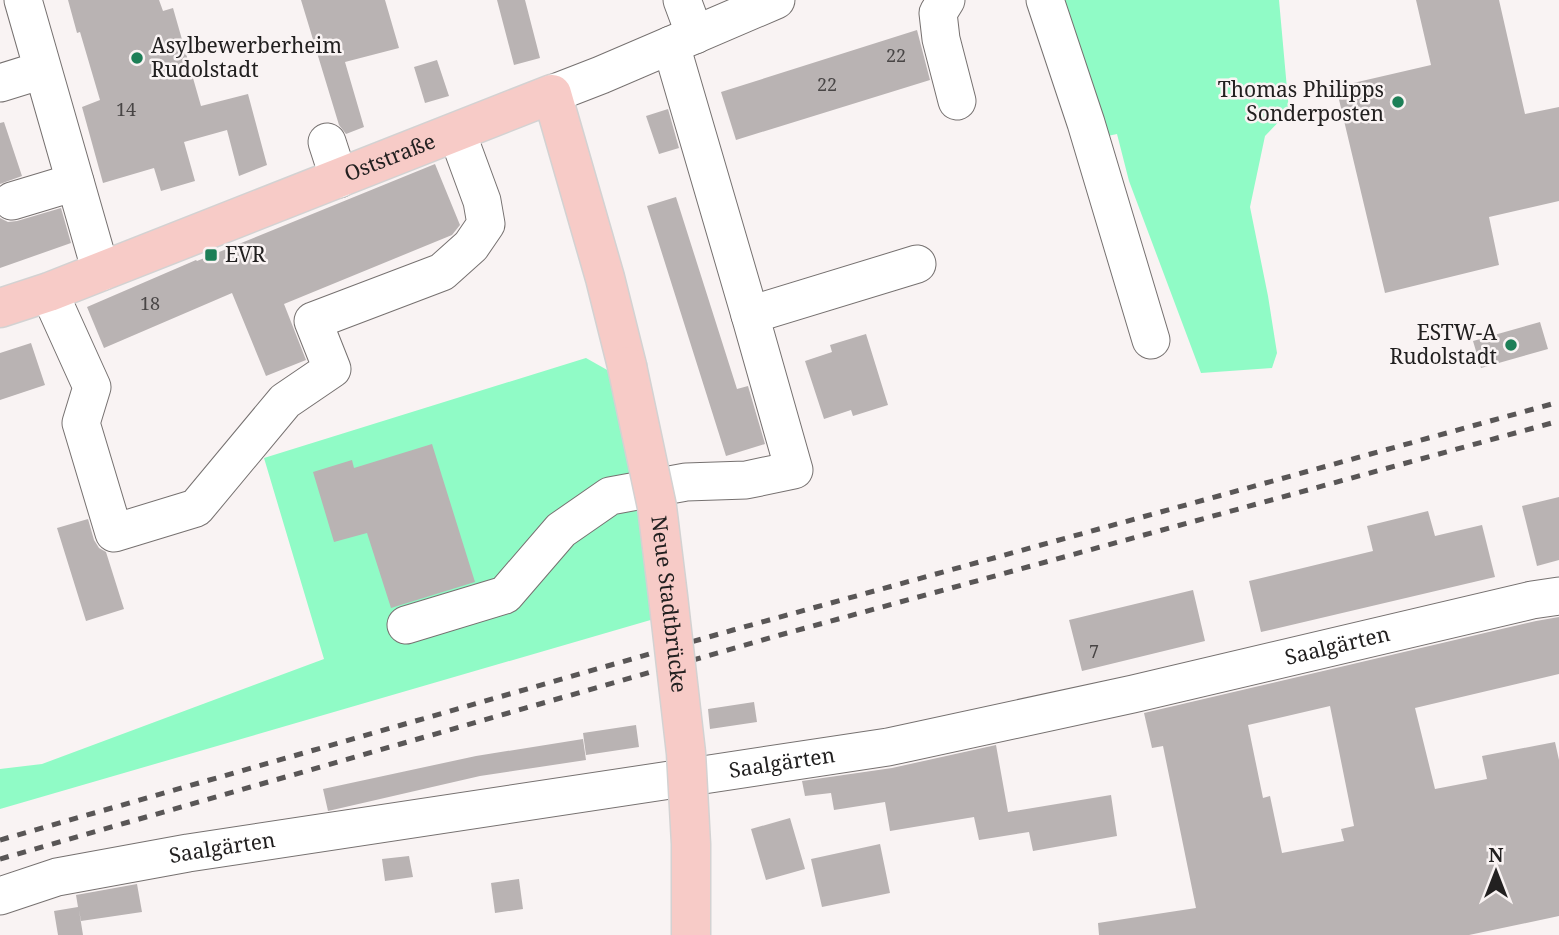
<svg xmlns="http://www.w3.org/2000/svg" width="1559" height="935" font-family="'Noto Serif',serif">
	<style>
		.green { fill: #90fbc6 }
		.building { fill: #b9b3b3; fill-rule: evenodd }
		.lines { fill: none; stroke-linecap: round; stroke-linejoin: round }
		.minor-casing { stroke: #767170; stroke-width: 39 }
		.major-casing { stroke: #d3d2d2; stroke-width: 41 }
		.minor { stroke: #fff; stroke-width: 37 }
		.major { stroke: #f7cbc7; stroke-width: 38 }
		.rail { stroke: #595656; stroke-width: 5; stroke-dasharray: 9 9; stroke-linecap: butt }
		.major-bridge-casing { stroke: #d3d2d2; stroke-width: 41; stroke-linecap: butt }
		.major-bridge { stroke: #f7cbc7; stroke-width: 38 }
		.poi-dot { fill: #1d7f57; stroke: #f9f3f3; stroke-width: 2.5 }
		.labels { text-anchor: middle; stroke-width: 5; stroke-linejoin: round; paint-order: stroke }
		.number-label { font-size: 18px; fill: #484545 }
		.poi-label { font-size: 21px; fill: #222020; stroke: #f9f3f3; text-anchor: start }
		.street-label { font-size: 21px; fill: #222020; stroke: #f9f3f3 }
	</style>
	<rect width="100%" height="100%" fill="#f9f3f3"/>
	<path class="green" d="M 1056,0 L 1279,0 L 1289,111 L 1265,136 L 1250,207 L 1268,296 L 1277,353 L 1272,368 L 1201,373 L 1129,181 L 1117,134 L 1098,138 Z
		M 586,358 L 609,371 L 640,522 L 654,619 L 0,809 L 0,769 L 42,764 L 324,659 L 264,458 Z"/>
	<path class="building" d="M 68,0 L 159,0 L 163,11 L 173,8 L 201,106 L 248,94 L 267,165 L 239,176 L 227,130 L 184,142 L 195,181 L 161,191 L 154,168 L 103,183 L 82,107 L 100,100 L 80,32 L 77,33 Z
		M 301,0 L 385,0 L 399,48 L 345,62 L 364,127 L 346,134 L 339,125 Z
		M 497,0 L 525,0 L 540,58 L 514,65 Z
		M 1416,0 L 1499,0 L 1525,114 L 1559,107 L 1559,201 L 1489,217 L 1499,265 L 1385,293 L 1336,87 L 1431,65 Z
		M 917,30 L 930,80 L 736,140 L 721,92 Z
		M 437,60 L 449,96 L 425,103 L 414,67 Z
		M 668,109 L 679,148 L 659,154 L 646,116 Z
		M 4,122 L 22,176 L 0,184 L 0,123 Z
		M 435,164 L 460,225 L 452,235 L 284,304 L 306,360 L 266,376 L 232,293 L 104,348 L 87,307 L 196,260 L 197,261 Z
		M 676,197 L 737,389 L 748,386 L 765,444 L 726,456 L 647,206 Z
		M 61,208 L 71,243 L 0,268 L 0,218 L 8,222 L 17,221 Z
		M 1540,322 L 1548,349 L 1481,368 L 1473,341 Z
		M 866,334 L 888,405 L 853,416 L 851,410 L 824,419 L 805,361 L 832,352 L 830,345 Z
		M 31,343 L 45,385 L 0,400 L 0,353 Z
		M 432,444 L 475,582 L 391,608 L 367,533 L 334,542 L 313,472 L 352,460 L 354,468 Z
		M 1559,497 L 1559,560 L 1537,566 L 1522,506 Z
		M 1428,511 L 1435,536 L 1482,525 L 1495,577 L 1261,632 L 1249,581 L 1373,551 L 1367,526 Z
		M 88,519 L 94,540 L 99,548 L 106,552 L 124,609 L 86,621 L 57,528 Z
		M 1193,590 L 1205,641 L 1082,671 L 1069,620 Z
		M 1559,617 L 1559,674 L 1415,708 L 1435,789 L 1487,779 L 1482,756 L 1555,742 L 1559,760 L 1559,916 L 1469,935 L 1099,935 L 1098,923 L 1196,908 L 1163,746 L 1152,748 L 1144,713 L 1536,621 ZM 1330,706 L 1354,826 L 1341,829 L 1344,841 L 1282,853 L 1270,796 L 1263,798 L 1248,725 Z
		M 754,702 L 757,722 L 710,729 L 708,709 Z
		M 636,725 L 639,747 L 586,755 L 583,733 Z
		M 583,739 L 586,760 L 480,776 L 328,811 L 323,789 L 476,756 Z
		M 996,745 L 1008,812 L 1111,795 L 1117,836 L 1033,851 L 1029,832 L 979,840 L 974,817 L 890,831 L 885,802 L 834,810 L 831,793 L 805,796 L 802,781 L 892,768 Z
		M 790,818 L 805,869 L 766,880 L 751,829 Z
		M 880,844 L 890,893 L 822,907 L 811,859 Z
		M 409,856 L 413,877 L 385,881 L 382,859 Z
		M 519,879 L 523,909 L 495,913 L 491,883 Z
		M 137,884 L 142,912 L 81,921 L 79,910 L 83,935 L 58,935 L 54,911 L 78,907 L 76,895 Z"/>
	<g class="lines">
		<g class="minor-casing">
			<g id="minor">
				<path d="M 23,0 L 101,272"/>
				<path d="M 682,0 L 695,35"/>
				<path d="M 946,0 L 938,13 L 941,39 L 957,101"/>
				<path d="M 1045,0 L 1086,123 L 1151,340"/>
				<path d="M 671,45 L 750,315 L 917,264"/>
				<path d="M 0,83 L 42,70"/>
				<path d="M 552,94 L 601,75 L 776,0"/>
				<path d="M 327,142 L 339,179"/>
				<path d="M 12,201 L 75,182"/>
				<path d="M 49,292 L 92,387 L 81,423 L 114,533 L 196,508 L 285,401 L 332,369 L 313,321 L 442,272 L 471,246 L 486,224 L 482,201 L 457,133"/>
				<path d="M 406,625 L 505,595 L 561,530 L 610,496 L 686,482 L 746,480 L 794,470 L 750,315"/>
				<path id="s1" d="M 0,896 L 57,877 L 188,853 L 888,747 L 1133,694 L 1532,600 L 1559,596"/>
			</g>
		</g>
		<g class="major-casing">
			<g id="major">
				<path id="s2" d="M 0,308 L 49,292 L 552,94 L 605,278 L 627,366"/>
			</g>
		</g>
		<use href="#minor" class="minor"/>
		<use href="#major" class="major"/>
		<path class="rail" d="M 0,840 L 733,630 L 1559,402
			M 0,859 L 780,635 L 1559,421"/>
		<g class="major-bridge-casing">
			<g id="major-bridge">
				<path id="s3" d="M 627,366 L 657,507 L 668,596 L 686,753 L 691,844 L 691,935"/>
			</g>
		</g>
		<use href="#major-bridge" class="major-bridge"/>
	</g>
	<g class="poi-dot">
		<circle cx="137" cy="58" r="7"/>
		<circle cx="1398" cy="102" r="7"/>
		<rect x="204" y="248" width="14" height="14" rx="3.5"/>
		<circle cx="1511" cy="345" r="7"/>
	</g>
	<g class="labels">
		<g class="number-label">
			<text x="896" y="62">22</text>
			<text x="827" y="91">22</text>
			<text x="126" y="116">14</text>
			<text x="150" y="310">18</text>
			<text x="1094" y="658">7</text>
		</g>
		<g class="poi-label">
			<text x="151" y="53">Asylbewerberheim<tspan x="151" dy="24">Rudolstadt</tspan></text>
			<text x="1384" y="97" text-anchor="end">Thomas Philipps<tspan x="1384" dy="24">Sonderposten</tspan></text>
			<text x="225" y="262">EVR</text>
			<text x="1497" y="340" text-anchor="end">ESTW-A<tspan x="1497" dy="24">Rudolstadt</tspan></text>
		</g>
		<g class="street-label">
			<text dy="7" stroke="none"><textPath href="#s2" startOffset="418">Oststraße</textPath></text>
			<text dy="7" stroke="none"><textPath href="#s3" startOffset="242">Neue Stadtbrücke</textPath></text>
			<text dy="7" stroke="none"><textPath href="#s1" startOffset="1362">Saalgärten</textPath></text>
			<text dy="7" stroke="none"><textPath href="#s1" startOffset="794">Saalgärten</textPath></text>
			<text dy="7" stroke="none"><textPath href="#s1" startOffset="228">Saalgärten</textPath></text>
		</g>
	</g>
	<g transform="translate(1496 872)" stroke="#f9f3f3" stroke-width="5" paint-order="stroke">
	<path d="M0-5L12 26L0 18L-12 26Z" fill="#222020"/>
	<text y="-10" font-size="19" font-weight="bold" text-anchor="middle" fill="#222020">N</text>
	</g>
</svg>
